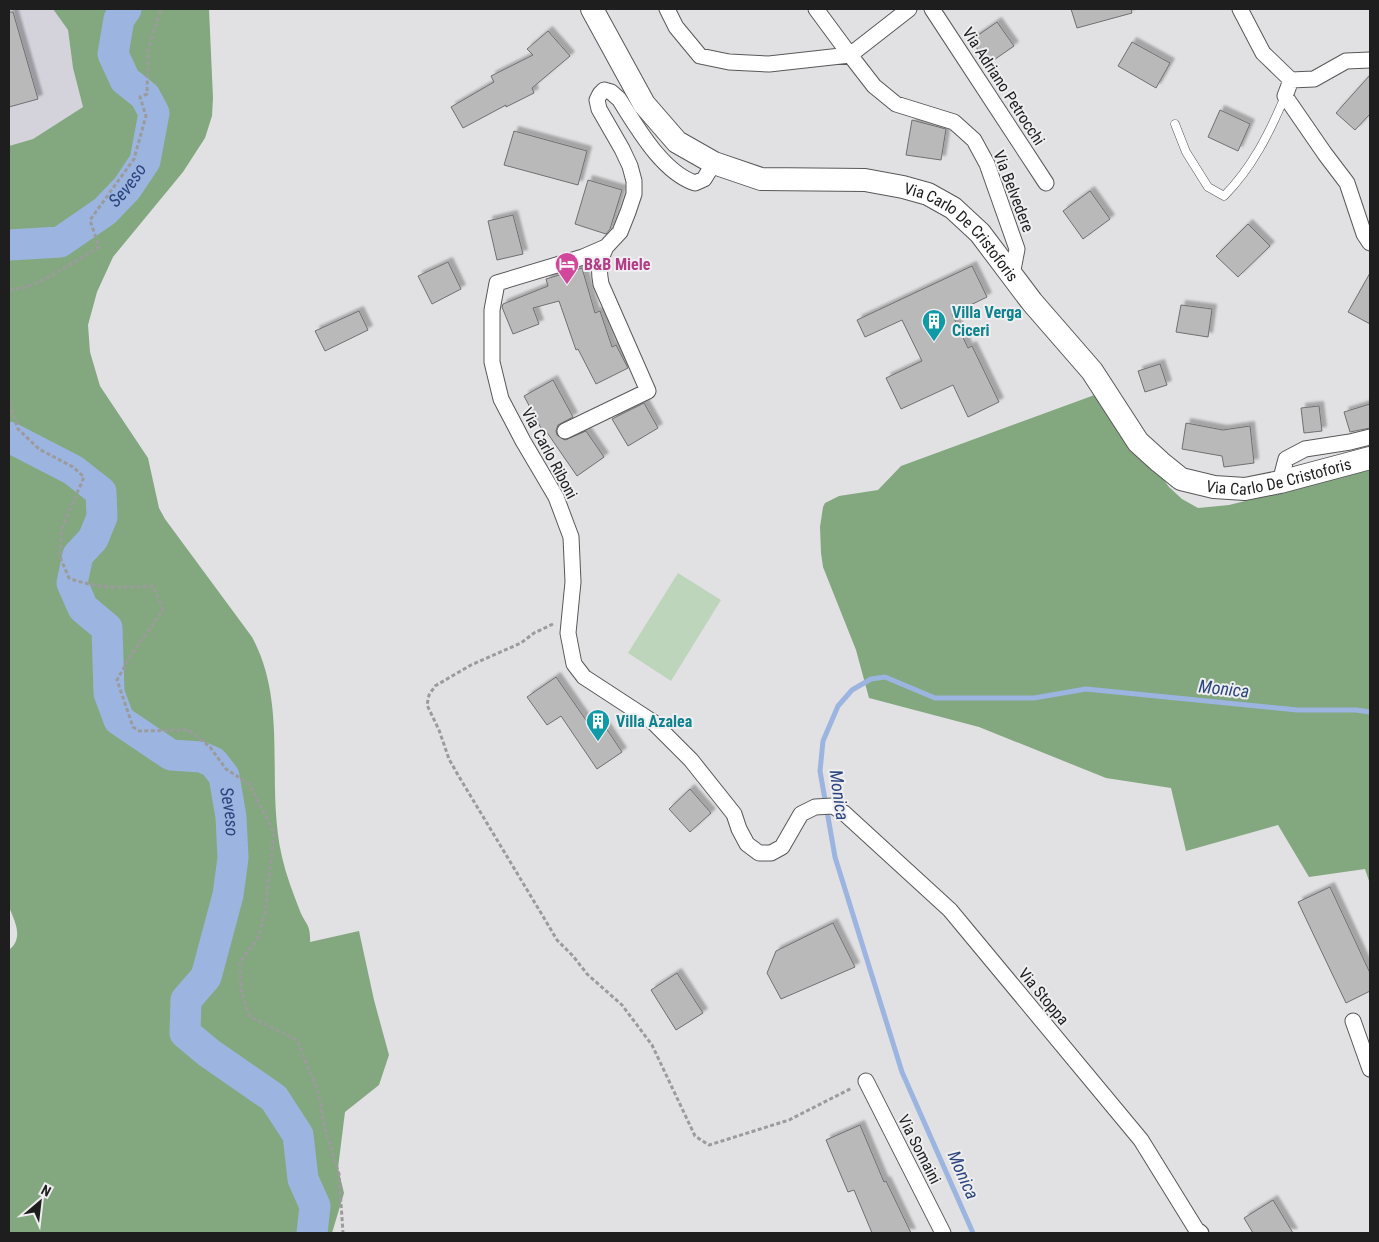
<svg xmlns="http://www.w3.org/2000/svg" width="1379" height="1242" font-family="'Roboto Condensed',sans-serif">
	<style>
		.built { fill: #d4d3dc }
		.green { fill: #bdd6bb }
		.forest { fill: #83a880 }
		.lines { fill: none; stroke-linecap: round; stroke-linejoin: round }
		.stream { stroke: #9cb4e0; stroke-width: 5 }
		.river { stroke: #9cb4e0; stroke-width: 31 }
		.building { fill: #b9b9ba; stroke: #707071; filter: url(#shadow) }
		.service-casing { stroke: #585859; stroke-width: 9 }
		.minor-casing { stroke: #585859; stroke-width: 17 }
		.secondary-casing { stroke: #585859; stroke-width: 24 }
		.path { stroke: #9b9b9c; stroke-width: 3; stroke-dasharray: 4 2.5; stroke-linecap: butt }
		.service { stroke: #fff; stroke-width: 8 }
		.minor { stroke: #fff; stroke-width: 15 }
		.secondary { stroke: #fff; stroke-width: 22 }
		.labels { text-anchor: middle; stroke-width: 4; stroke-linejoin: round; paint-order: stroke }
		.street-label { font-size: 16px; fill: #1e1e1f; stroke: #efeef0 }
		.hotel-label { font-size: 16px; font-weight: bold; fill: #b23c85; stroke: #efeef0; text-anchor: start }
		.culture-label { font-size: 16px; font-weight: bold; fill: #0d838f; stroke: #efeef0; text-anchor: start }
		.water-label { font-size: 18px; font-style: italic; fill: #2b467e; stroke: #efeef0 }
	</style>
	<defs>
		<filter id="shadow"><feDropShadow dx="4.5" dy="-4.5" stdDeviation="1" flood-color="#0004"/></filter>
	</defs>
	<rect width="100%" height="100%" fill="#e1e1e3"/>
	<path class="built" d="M 9,9 L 53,9 L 68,30 L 73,68 L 83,107 L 33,139 L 9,146 Z"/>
	<path class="green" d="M 678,573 L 721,600 L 671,681 L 628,653 Z"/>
	<path class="forest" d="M 53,9 L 209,9 L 213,98 L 212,116 L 205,138 L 183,172 L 113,257 L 97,292 L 88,325 L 90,352 L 100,386 L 148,458 L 159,508 L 165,519 L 252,637 C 289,706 265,783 282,857 C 286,875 293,893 300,911 C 305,924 311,924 310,942 L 359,931 L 374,1000 L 389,1055 L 379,1085 L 345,1112 L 338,1168 L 344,1193 L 332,1233 L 9,1233 L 9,950 C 24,938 15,922 9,907 L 9,146 L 33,139 L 83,107 L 73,68 L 68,30 Z
		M 1100,393 L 1169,487 L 1182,499 L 1198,508 L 1229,505 L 1370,470 L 1370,884 L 1365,869 L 1309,877 L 1278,825 L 1186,851 L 1171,788 L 1106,778 L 979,727 L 869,698 L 856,650 L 823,567 L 821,553 L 820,527 L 823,507 L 825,503 L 839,496 L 878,490 L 901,466 Z"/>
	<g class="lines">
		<path class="stream" d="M 973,1233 L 902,1072 L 835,857 L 820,771 L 823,741 L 838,706 L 852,690 L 871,679 L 885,677 L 935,698 L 1034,698 L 1086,689 L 1297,710 L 1356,710 L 1370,712"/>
		<g class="river">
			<path id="s1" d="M 9,245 L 60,242 L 105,211 L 127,188 L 145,161 L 154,113 L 145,96 L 125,80 L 113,54 L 119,19 L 126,9"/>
			<path id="s2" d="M 9,437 L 73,470 L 101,492 L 102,517 L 93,539 L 78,555 L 72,583 L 83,608 L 107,628 L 109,693 L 119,720 L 171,755 L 201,757 L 213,762 L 224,776 L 231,817 L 233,858 L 228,895 L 206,977 L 186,1000 L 185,1033 L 209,1053 L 274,1098 L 298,1135 L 303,1179 L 315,1206 L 312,1233"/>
		</g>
	</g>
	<path class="building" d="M 1071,9 L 1131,9 L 1132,13 L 1077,28 Z
		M 9,12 L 13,12 L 38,99 L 9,107 Z
		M 997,22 L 1014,46 L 988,64 L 971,40 Z
		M 548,31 L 570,56 L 532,88 L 534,93 L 506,107 L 506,105 L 463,128 L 451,107 L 494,82 L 491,76 L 533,55 L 527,49 Z
		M 1132,42 L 1170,63 L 1156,88 L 1118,66 Z
		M 1370,75 L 1370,114 L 1355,130 L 1336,113 Z
		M 1220,110 L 1250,124 L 1238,151 L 1208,137 Z
		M 912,120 L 946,129 L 941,160 L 906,155 Z
		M 514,131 L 587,151 L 578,185 L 504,165 Z
		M 588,180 L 622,190 L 610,229 L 606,234 L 575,224 Z
		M 1090,191 L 1110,219 L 1083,239 L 1063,211 Z
		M 513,215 L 523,254 L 497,260 L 488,221 Z
		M 1248,224 L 1270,246 L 1238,277 L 1216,256 Z
		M 448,262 L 461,289 L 432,304 L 418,276 Z
		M 972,266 L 987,297 L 952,314 L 968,348 L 972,346 L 999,402 L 968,417 L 953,385 L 901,409 L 886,378 L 922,361 L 902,320 L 865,337 L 857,320 Z
		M 582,268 L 595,313 L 600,311 L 612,347 L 616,345 L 628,368 L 596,384 L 578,349 L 576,350 L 559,301 L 533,308 L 539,324 L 513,334 L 502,307 L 503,304 L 548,286 L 546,279 Z
		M 1370,273 L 1370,324 L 1348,312 Z
		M 1181,305 L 1212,309 L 1208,337 L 1176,332 Z
		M 359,311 L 368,330 L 325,351 L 315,331 Z
		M 1160,364 L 1167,385 L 1145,392 L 1138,371 Z
		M 553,380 L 573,417 L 558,425 L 556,431 L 557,435 L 565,440 L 586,431 L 604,457 L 577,476 L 546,431 L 543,432 L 524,396 Z
		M 644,403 L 658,428 L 628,446 L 612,419 Z
		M 1370,404 L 1370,428 L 1350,432 L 1344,412 Z
		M 1319,406 L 1322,431 L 1304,433 L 1301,408 Z
		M 1186,423 L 1223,430 L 1250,426 L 1254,463 L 1224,467 L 1222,456 L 1182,449 Z
		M 556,677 L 588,723 L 598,716 L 622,752 L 597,769 L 561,716 L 547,725 L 527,697 Z
		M 690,789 L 711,813 L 690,832 L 669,809 Z
		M 1330,887 L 1370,973 L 1370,991 L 1346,1003 L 1298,902 Z
		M 833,923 L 855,967 L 781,999 L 767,973 L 776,951 Z
		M 677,973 L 703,1013 L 676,1030 L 651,990 Z
		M 860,1125 L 884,1182 L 886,1181 L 911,1233 L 872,1233 L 854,1190 L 848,1192 L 826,1140 Z
		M 1273,1200 L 1293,1233 L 1253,1233 L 1244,1218 Z"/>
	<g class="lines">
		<g class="service-casing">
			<path id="service" d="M 1175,124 L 1186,152 L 1208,187 L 1224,196 C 1252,168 1270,132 1285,96"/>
		</g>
		<g class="minor-casing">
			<path id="minor" d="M 667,9 L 676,27 L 700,56 L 729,62 L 769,64 L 850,55
				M 816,9 L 850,55
				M 909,9 L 850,55 L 874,86 L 896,104 L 954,122 L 974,140 L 987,164 L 1017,249 L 1012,275
				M 932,9 L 1046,183
				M 1240,9 L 1263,53 L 1291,80 L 1314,79 L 1346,61 L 1370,60
				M 1291,80 L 1285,96 L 1325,154 L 1347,183 L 1364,234 L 1370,243
				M 714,163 L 704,179 L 695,183 C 662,172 637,127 619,99 L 611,92 L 604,90 L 600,94 L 597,100 L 599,109 L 622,149 L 630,166 L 634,181 L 634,194 L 628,212 L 620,232 L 606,247 L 583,257 L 497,283 L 492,310 L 492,362 L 501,399 L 523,441 L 556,497 L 571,537 L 573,582 L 568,633 L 574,664 L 584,677 L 653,722 L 691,760 L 734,814 L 739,829 L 747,844 L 759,853 L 771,853 L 782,847 L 801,814 L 815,807 L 833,806 L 844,813 L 950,910 L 1141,1140 L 1196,1229 L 1201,1233
				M 565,431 L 648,391 L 601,284 C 598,267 599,262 606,247
				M 1280,482 L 1286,459 L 1305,449 L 1350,442 L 1370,437
				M 1353,1021 L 1370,1069
				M 866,1081 L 943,1233"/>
		</g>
		<g class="secondary-casing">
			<g id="secondary">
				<path id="s3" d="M 592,9 L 644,104 L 677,142 L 714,163 L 761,179 L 865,180 L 903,187 L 928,194 L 953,208 L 980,233 L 1032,302 L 1092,371 L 1138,442 L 1160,462 L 1181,479 L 1214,487 L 1245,489 L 1280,482 L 1370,458"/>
			</g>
		</g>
		<path class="path" d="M 9,290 L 27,287 L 51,276 L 99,247 L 90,220 L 134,159 L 146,116 L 140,97 L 147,94 L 148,50 L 161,9
			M 9,403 L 18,429 L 39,449 L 73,467 L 84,477 L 62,528 L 60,557 L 69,578 C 97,589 125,588 153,586 L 163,610 L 131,655 L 117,680 L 133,727 L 139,731 L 189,730 L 210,747 L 226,769 L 249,784 L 274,832 L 265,914 L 257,940 L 240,962 L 241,990 L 249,1016 L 297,1040 L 319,1094 L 323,1121 L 339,1174 L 343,1233
			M 553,624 L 534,633 L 521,643 L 471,665 L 435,686 L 429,695 L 427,705 L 439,730 L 449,759 L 458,775 L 544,918 L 557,940 L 573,956 L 587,974 L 622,1005 L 652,1045 L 695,1136 L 709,1145 L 789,1120 L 852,1088"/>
		<use href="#service" class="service"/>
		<use href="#minor" class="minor"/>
		<use href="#secondary" class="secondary"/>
	</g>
	<defs>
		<g id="hotel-pin" transform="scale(1.25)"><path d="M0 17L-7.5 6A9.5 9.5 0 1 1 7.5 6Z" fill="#d1479c" stroke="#efeef0"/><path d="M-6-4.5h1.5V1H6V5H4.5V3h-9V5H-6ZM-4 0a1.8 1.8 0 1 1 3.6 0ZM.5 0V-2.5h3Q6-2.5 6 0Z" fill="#fff"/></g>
		<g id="building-pin" transform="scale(1.25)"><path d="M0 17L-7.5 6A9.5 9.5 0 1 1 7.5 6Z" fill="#0f9aa8" stroke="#efeef0"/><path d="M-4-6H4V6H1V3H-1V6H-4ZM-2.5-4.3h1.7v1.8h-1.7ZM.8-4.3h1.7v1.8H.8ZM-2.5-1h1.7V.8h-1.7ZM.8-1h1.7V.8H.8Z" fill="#fff"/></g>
	</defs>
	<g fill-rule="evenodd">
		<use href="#hotel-pin" x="567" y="264"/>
		<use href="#building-pin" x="934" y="321"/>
		<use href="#building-pin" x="598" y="721"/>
	</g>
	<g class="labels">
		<g class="street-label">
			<text transform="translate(1004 86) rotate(57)" y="6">Via Adriano Petrocchi</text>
			<text transform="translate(1014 191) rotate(69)" y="6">Via Belvedere</text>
			<text dy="6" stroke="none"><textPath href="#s3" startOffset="469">Via Carlo De Cristoforis</textPath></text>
			<text transform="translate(550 453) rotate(62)" y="6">Via Carlo Riboni</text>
			<text dy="6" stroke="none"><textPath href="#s3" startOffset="904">Via Carlo De Cristoforis</textPath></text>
			<text transform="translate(1044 996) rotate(50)" y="6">Via Stoppa</text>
			<text transform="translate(920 1149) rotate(63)" y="6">Via Somaini</text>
		</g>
		<g class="hotel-label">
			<text x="584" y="270">B&amp;B Miele</text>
		</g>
		<g class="culture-label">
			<text x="952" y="318">Villa Verga<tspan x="952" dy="18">Ciceri</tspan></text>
			<text x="616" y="727">Villa Azalea</text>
		</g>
		<g class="water-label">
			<text dy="6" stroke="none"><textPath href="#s1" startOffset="140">Seveso</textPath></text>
			<text transform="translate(1224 689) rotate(6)" y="6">Monica</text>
			<text transform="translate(839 795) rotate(82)" y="6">Monica</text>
			<text dy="6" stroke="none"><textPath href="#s2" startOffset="519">Seveso</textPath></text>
			<text transform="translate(963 1175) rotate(66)" y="6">Monica</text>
		</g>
	</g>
	<rect width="1379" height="1242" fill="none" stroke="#1e1e1f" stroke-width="20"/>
	<g transform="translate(40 1202) rotate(28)" stroke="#efeef0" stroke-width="4" paint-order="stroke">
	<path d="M0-4L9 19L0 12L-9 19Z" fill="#1e1e1f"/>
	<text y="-8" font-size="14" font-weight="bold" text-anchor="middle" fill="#1e1e1f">N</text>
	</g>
</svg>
